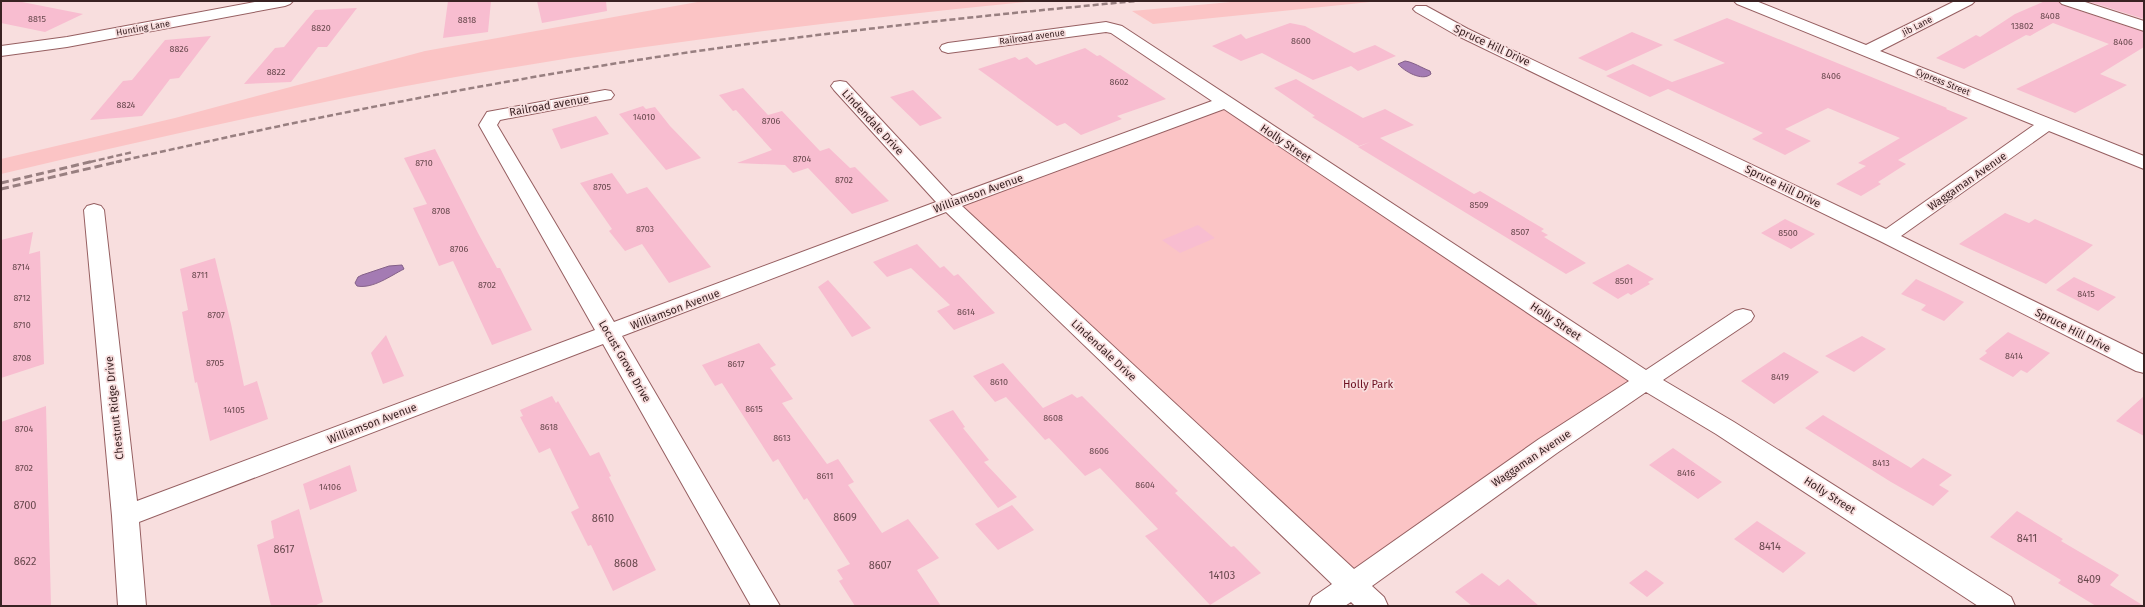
<svg xmlns="http://www.w3.org/2000/svg" width="2145" height="607" font-family="'Fira Sans',sans-serif">
	<style>
		.green { fill: #fbc4c5 }
		.water { fill: #a47bb3; stroke: #846088 }
		.building { fill: #f8bdd0 }
		.lines { fill: none; stroke-linecap: round; stroke-linejoin: round }
		.minor-casing { stroke: #965f61; stroke-width: 2 }
		.minor { fill: #fff; fill-rule: evenodd }
		.rail-far1 { stroke: #987f80; stroke-width: 2.5; stroke-dasharray: 6 3; stroke-linecap: butt }
		.rail { stroke: #987f80; stroke-width: 3; stroke-dasharray: 8 4; stroke-linecap: butt }
		.labels { text-anchor: middle; stroke-width: 3.5; stroke-linejoin: round; paint-order: stroke }
		.number-label { font-size: 9px; fill: #69494e }
		.far-street-label { font-size: 9px; fill: #392223; stroke: #f8dede }
		.street-label { font-size: 11px; fill: #392223; stroke: #f8dede }
		.park-label { font-size: 11px; fill: #6d1122; stroke: #f8dede }
		.near-number-label { font-size: 11px; fill: #69494e }
	</style>
	<rect width="100%" height="100%" fill="#f8dede"/>
	<path class="green" d="M 703,1 L 1036,1 C 840,20 644,44 450,78 C 299,105 150,139 1,174 L 1,159 L 175,118 L 425,51 Z
		M 1242,1 L 1380,1 L 1153,24 L 1132,11 Z
		M 1225,102 L 1646,381 L 1353,585 L 949,204 Z"/>
	<path class="water" d="M 1405,61 C 1413,62 1422,68 1430,71 L 1431,74 C 1422,82 1404,71 1398,64 Z
		M 402,265 L 404,269 C 390,276 373,289 357,286 L 355,283 L 358,277 L 362,275 L 389,266 Z"/>
	<path class="building" d="M 1,1 L 17,1 L 83,14 L 45,32 L 1,23 Z
		M 448,1 L 491,1 L 488,32 L 443,38 Z
		M 537,1 L 606,1 L 607,11 L 542,23 Z
		M 2045,1 L 2058,1 L 2062,5 L 2144,32 L 2144,47 L 2100,74 L 2127,85 L 2075,113 L 2016,89 L 2109,44 L 2053,23 L 2030,36 L 2026,35 L 1964,69 L 1936,58 L 1976,35 L 1980,37 L 2015,14 Z
		M 2087,1 L 2144,1 L 2144,19 Z
		M 357,8 L 327,47 L 318,47 L 291,82 L 244,84 L 275,48 L 284,47 L 315,10 Z
		M 1727,18 L 1947,108 L 1946,109 L 1968,118 L 1898,160 L 1906,164 L 1878,182 L 1881,184 L 1861,196 L 1836,184 L 1866,166 L 1858,163 L 1900,138 L 1828,108 L 1785,129 L 1811,141 L 1785,155 L 1752,139 L 1763,133 L 1668,89 L 1650,97 L 1606,76 L 1633,64 L 1672,82 L 1725,63 L 1673,40 Z
		M 1290,23 L 1305,26 L 1354,53 L 1375,45 L 1396,56 L 1358,71 L 1351,66 L 1313,80 L 1262,53 L 1241,61 L 1212,46 L 1241,34 L 1246,39 Z
		M 1632,32 L 1663,45 L 1606,71 L 1578,58 Z
		M 211,36 L 179,78 L 170,79 L 142,116 L 90,120 L 123,81 L 132,80 L 165,40 Z
		M 1085,48 L 1097,56 L 1100,55 L 1166,99 L 1117,116 L 1122,119 L 1081,135 L 1065,123 L 1057,126 L 978,69 L 1015,57 L 1019,60 L 1027,57 L 1036,65 Z
		M 1296,79 L 1363,118 L 1385,109 L 1414,125 L 1380,138 L 1474,194 L 1480,191 L 1544,229 L 1541,231 L 1548,235 L 1544,237 L 1586,263 L 1566,274 L 1358,147 L 1370,142 L 1359,146 L 1312,117 L 1315,116 L 1274,88 Z
		M 743,88 L 768,115 L 782,111 L 820,151 L 829,148 L 850,168 L 855,167 L 889,201 L 852,214 L 808,168 L 793,173 L 785,165 L 737,163 L 772,150 L 736,110 L 733,111 L 719,95 Z
		M 913,90 L 942,118 L 920,126 L 890,97 Z
		M 643,106 L 646,109 L 655,107 L 670,126 L 701,158 L 666,170 L 619,114 Z
		M 596,116 L 609,134 L 561,149 L 552,129 Z
		M 435,149 L 478,233 L 497,268 L 500,268 L 532,330 L 492,345 L 453,261 L 439,266 L 413,208 L 427,204 L 404,158 Z
		M 612,173 L 627,194 L 647,187 L 711,267 L 669,283 L 642,244 L 625,251 L 609,231 L 612,229 L 580,183 Z
		M 2005,213 L 2029,223 L 2035,219 L 2093,245 L 2046,284 L 1959,244 Z
		M 1785,219 L 1815,234 L 1791,249 L 1761,233 Z
		M 1198,225 L 1215,238 L 1180,253 L 1162,240 Z
		M 33,232 L 29,254 L 40,251 L 44,364 L 1,378 L 1,240 Z
		M 917,244 L 940,268 L 944,266 L 954,276 L 958,274 L 995,313 L 954,330 L 937,311 L 950,305 L 911,268 L 887,277 L 873,262 Z
		M 215,258 L 231,324 L 244,386 L 257,381 L 268,419 L 210,441 L 197,382 L 195,383 L 182,312 L 188,310 L 180,269 Z
		M 1628,264 L 1654,279 L 1648,282 L 1650,284 L 1631,295 L 1628,293 L 1618,299 L 1592,283 Z
		M 2074,277 L 2116,297 L 2098,311 L 2056,290 Z
		M 1916,279 L 1948,294 L 1964,302 L 1944,321 L 1921,310 L 1926,305 L 1901,294 Z
		M 828,280 L 871,328 L 852,337 L 818,287 Z
		M 2008,332 L 2050,353 L 2027,373 L 2021,370 L 2013,377 L 1979,359 L 1987,353 L 1985,351 Z
		M 386,335 L 404,376 L 383,384 L 371,353 Z
		M 1862,336 L 1886,349 L 1854,372 L 1825,356 Z
		M 759,343 L 776,365 L 770,368 L 793,399 L 782,403 L 827,464 L 838,459 L 854,482 L 848,485 L 882,533 L 908,519 L 939,558 L 917,570 L 941,606 L 855,606 L 839,581 L 843,579 L 837,570 L 850,564 L 807,498 L 804,500 L 778,459 L 773,462 L 722,383 L 715,386 L 702,365 Z
		M 1784,352 L 1819,372 L 1774,404 L 1741,381 Z
		M 1003,363 L 1043,408 L 1072,394 L 1077,398 L 1082,396 L 1178,491 L 1175,493 L 1231,547 L 1234,546 L 1261,573 L 1210,605 L 1145,536 L 1158,529 L 1100,468 L 1085,476 L 1049,438 L 1045,440 L 1006,397 L 995,402 L 973,376 Z
		M 552,396 L 556,403 L 558,401 L 590,456 L 599,452 L 611,476 L 609,477 L 656,570 L 613,591 L 591,545 L 588,546 L 571,512 L 579,508 L 550,448 L 539,453 L 520,417 L 523,416 L 520,410 Z
		M 2144,396 L 2144,436 L 2116,421 Z
		M 46,406 L 51,606 L 1,606 L 1,422 Z
		M 953,410 L 965,427 L 963,428 L 989,460 L 984,462 L 1017,497 L 998,508 L 929,420 Z
		M 1823,415 L 1911,468 L 1923,458 L 1952,475 L 1939,485 L 1949,491 L 1933,506 L 1891,482 L 1805,428 Z
		M 1673,448 L 1722,482 L 1698,499 L 1649,465 Z
		M 350,465 L 357,491 L 310,510 L 303,484 Z
		M 1012,505 L 1034,530 L 998,550 L 975,524 Z
		M 299,509 L 323,602 L 314,606 L 271,606 L 257,545 L 274,538 L 271,521 Z
		M 2017,511 L 2063,539 L 2061,541 L 2119,575 L 2110,585 L 2144,606 L 2096,606 L 2058,583 L 2061,580 L 1990,537 Z
		M 1757,521 L 1806,553 L 1783,573 L 1734,539 Z
		M 1646,570 L 1664,583 L 1647,597 L 1629,583 Z
		M 1482,573 L 1499,586 L 1508,579 L 1539,606 L 1472,606 L 1455,592 Z"/>
	<g class="lines">
		<g class="minor-casing">
			<path id="minor" d="M 260,1 L 293,1 L 290,4 L 285,6 L 67,47 L 1,56 L 1,46 L 67,37 Z
				M 1734,1 L 1756,1 L 1866,45 L 1955,1 L 1975,1 L 1972,4 L 1880,51 L 2144,156 L 2144,169 L 2049,131 L 1901,236 L 2144,355 L 2144,373 L 2136,371 L 1880,241 L 1456,35 L 1416,12 L 1413,9 L 1416,6 L 1426,6 L 1468,29 L 1886,229 L 2034,125 L 1737,4 Z
				M 2059,1 L 2082,1 L 2144,21 L 2144,31 L 2062,4 Z
				M 1106,22 L 1122,26 L 1646,370 L 1735,311 L 1743,309 L 1751,311 L 1754,316 L 1751,321 L 1663,380 L 1734,422 L 2011,597 L 2015,606 L 1978,606 L 1716,434 L 1646,392 L 1557,453 L 1372,586 L 1384,597 L 1388,606 L 1355,606 L 1351,602 L 1345,606 L 1309,606 L 1313,597 L 1332,584 L 946,212 L 622,336 L 780,606 L 751,606 L 603,344 L 139,522 L 146,606 L 118,606 L 112,516 L 84,210 L 87,206 L 94,204 L 101,206 L 104,210 L 137,501 L 595,330 L 479,125 L 487,112 L 605,90 L 611,91 L 614,95 L 611,99 L 605,100 L 500,120 L 497,125 L 614,322 L 936,202 L 834,90 L 831,86 L 834,82 L 840,81 L 846,82 L 952,196 L 1212,101 L 1111,33 L 1106,32 L 948,53 L 942,51 L 940,48 L 942,45 L 948,43 ZM 1224,109 L 1629,381 L 1539,439 L 1354,569 L 962,206 Z"/>
		</g>
		<use href="#minor" class="minor"/>
		<path class="rail-far1" d="M 90,162 L 133,152
			M 116,162 C 287,123 458,88 631,61 C 798,35 967,17 1136,1"/>
		<path class="rail" d="M 1,183 L 94,161
			M 1,189 L 121,161"/>
	</g>
	<g class="labels">
		<g class="number-label">
			<text x="2050" y="19">8408</text>
			<text x="37" y="22">8815</text>
			<text x="467" y="23">8818</text>
			<text x="2022" y="29">13802</text>
			<text x="321" y="31">8820</text>
			<text x="1301" y="44">8600</text>
			<text x="2123" y="45">8406</text>
			<text x="179" y="52">8826</text>
			<text x="276" y="75">8822</text>
			<text x="1831" y="79">8406</text>
			<text x="1119" y="85">8602</text>
			<text x="126" y="108">8824</text>
			<text x="644" y="120">14010</text>
			<text x="771" y="124">8706</text>
			<text x="802" y="162">8704</text>
			<text x="424" y="166">8710</text>
			<text x="844" y="183">8702</text>
			<text x="602" y="190">8705</text>
			<text x="1479" y="208">8509</text>
			<text x="441" y="214">8708</text>
			<text x="645" y="232">8703</text>
			<text x="1520" y="235">8507</text>
			<text x="1788" y="236">8500</text>
			<text x="459" y="252">8706</text>
			<text x="21" y="270">8714</text>
			<text x="200" y="278">8711</text>
			<text x="1624" y="284">8501</text>
			<text x="487" y="288">8702</text>
			<text x="2086" y="297">8415</text>
			<text x="22" y="301">8712</text>
			<text x="966" y="315">8614</text>
			<text x="216" y="318">8707</text>
			<text x="22" y="328">8710</text>
			<text x="2014" y="359">8414</text>
			<text x="22" y="361">8708</text>
			<text x="215" y="366">8705</text>
			<text x="736" y="367">8617</text>
			<text x="1780" y="380">8419</text>
			<text x="999" y="385">8610</text>
			<text x="754" y="412">8615</text>
			<text x="234" y="413">14105</text>
			<text x="1053" y="421">8608</text>
			<text x="549" y="430">8618</text>
			<text x="24" y="432">8704</text>
			<text x="782" y="441">8613</text>
			<text x="1099" y="454">8606</text>
			<text x="1881" y="466">8413</text>
			<text x="24" y="471">8702</text>
			<text x="1686" y="476">8416</text>
			<text x="825" y="479">8611</text>
			<text x="1145" y="488">8604</text>
			<text x="330" y="490">14106</text>
		</g>
		<g class="far-street-label">
			<text transform="translate(1917 26) rotate(-27)" y="3">Jib Lane</text>
			<text transform="translate(143 28) rotate(-10)" y="3">Hunting Lane</text>
			<text transform="translate(1032 37) rotate(-8)" y="3">Railroad avenue</text>
			<text transform="translate(1943 82) rotate(22)" y="3">Cypress Street</text>
		</g>
		<g class="street-label">
			<text transform="translate(1492 45) rotate(25)" y="4">Spruce Hill Drive</text>
			<text transform="translate(549 105) rotate(-10)" y="4">Railroad avenue</text>
			<text transform="translate(873 122) rotate(47)" y="4">Lindendale Drive</text>
			<text transform="translate(1286 143) rotate(34)" y="4">Holly Street</text>
			<text transform="translate(1967 181) rotate(-35)" y="4">Waggaman Avenue</text>
			<text transform="translate(1783 186) rotate(26)" y="4">Spruce Hill Drive</text>
			<text transform="translate(978 193) rotate(-20)" y="4">Williamson Avenue</text>
			<text transform="translate(675 309) rotate(-21)" y="4">Williamson Avenue</text>
			<text transform="translate(1556 321) rotate(34)" y="4">Holly Street</text>
			<text transform="translate(2073 330) rotate(27)" y="4">Spruce Hill Drive</text>
			<text transform="translate(1104 350) rotate(43)" y="4">Lindendale Drive</text>
			<text transform="translate(625 361) rotate(60)" y="4">Locust Grove Drive</text>
			<text transform="translate(114 408) rotate(-96)" y="4">Chestnut Ridge Drive</text>
			<text transform="translate(372 423) rotate(-21)" y="4">Williamson Avenue</text>
			<text transform="translate(1531 458) rotate(-34)" y="4">Waggaman Avenue</text>
			<text transform="translate(1830 495) rotate(33)" y="4">Holly Street</text>
		</g>
		<g class="park-label">
			<text x="1368" y="388">Holly Park</text>
		</g>
		<g class="near-number-label">
			<text x="25" y="509">8700</text>
			<text x="845" y="521">8609</text>
			<text x="603" y="522">8610</text>
			<text x="2027" y="542">8411</text>
			<text x="1770" y="550">8414</text>
			<text x="284" y="553">8617</text>
			<text x="25" y="565">8622</text>
			<text x="626" y="567">8608</text>
			<text x="880" y="569">8607</text>
			<text x="1222" y="579">14103</text>
			<text x="2089" y="583">8409</text>
		</g>
	</g>
	<rect width="2145" height="607" fill="none" stroke="#392223" stroke-width="4"/>
</svg>
